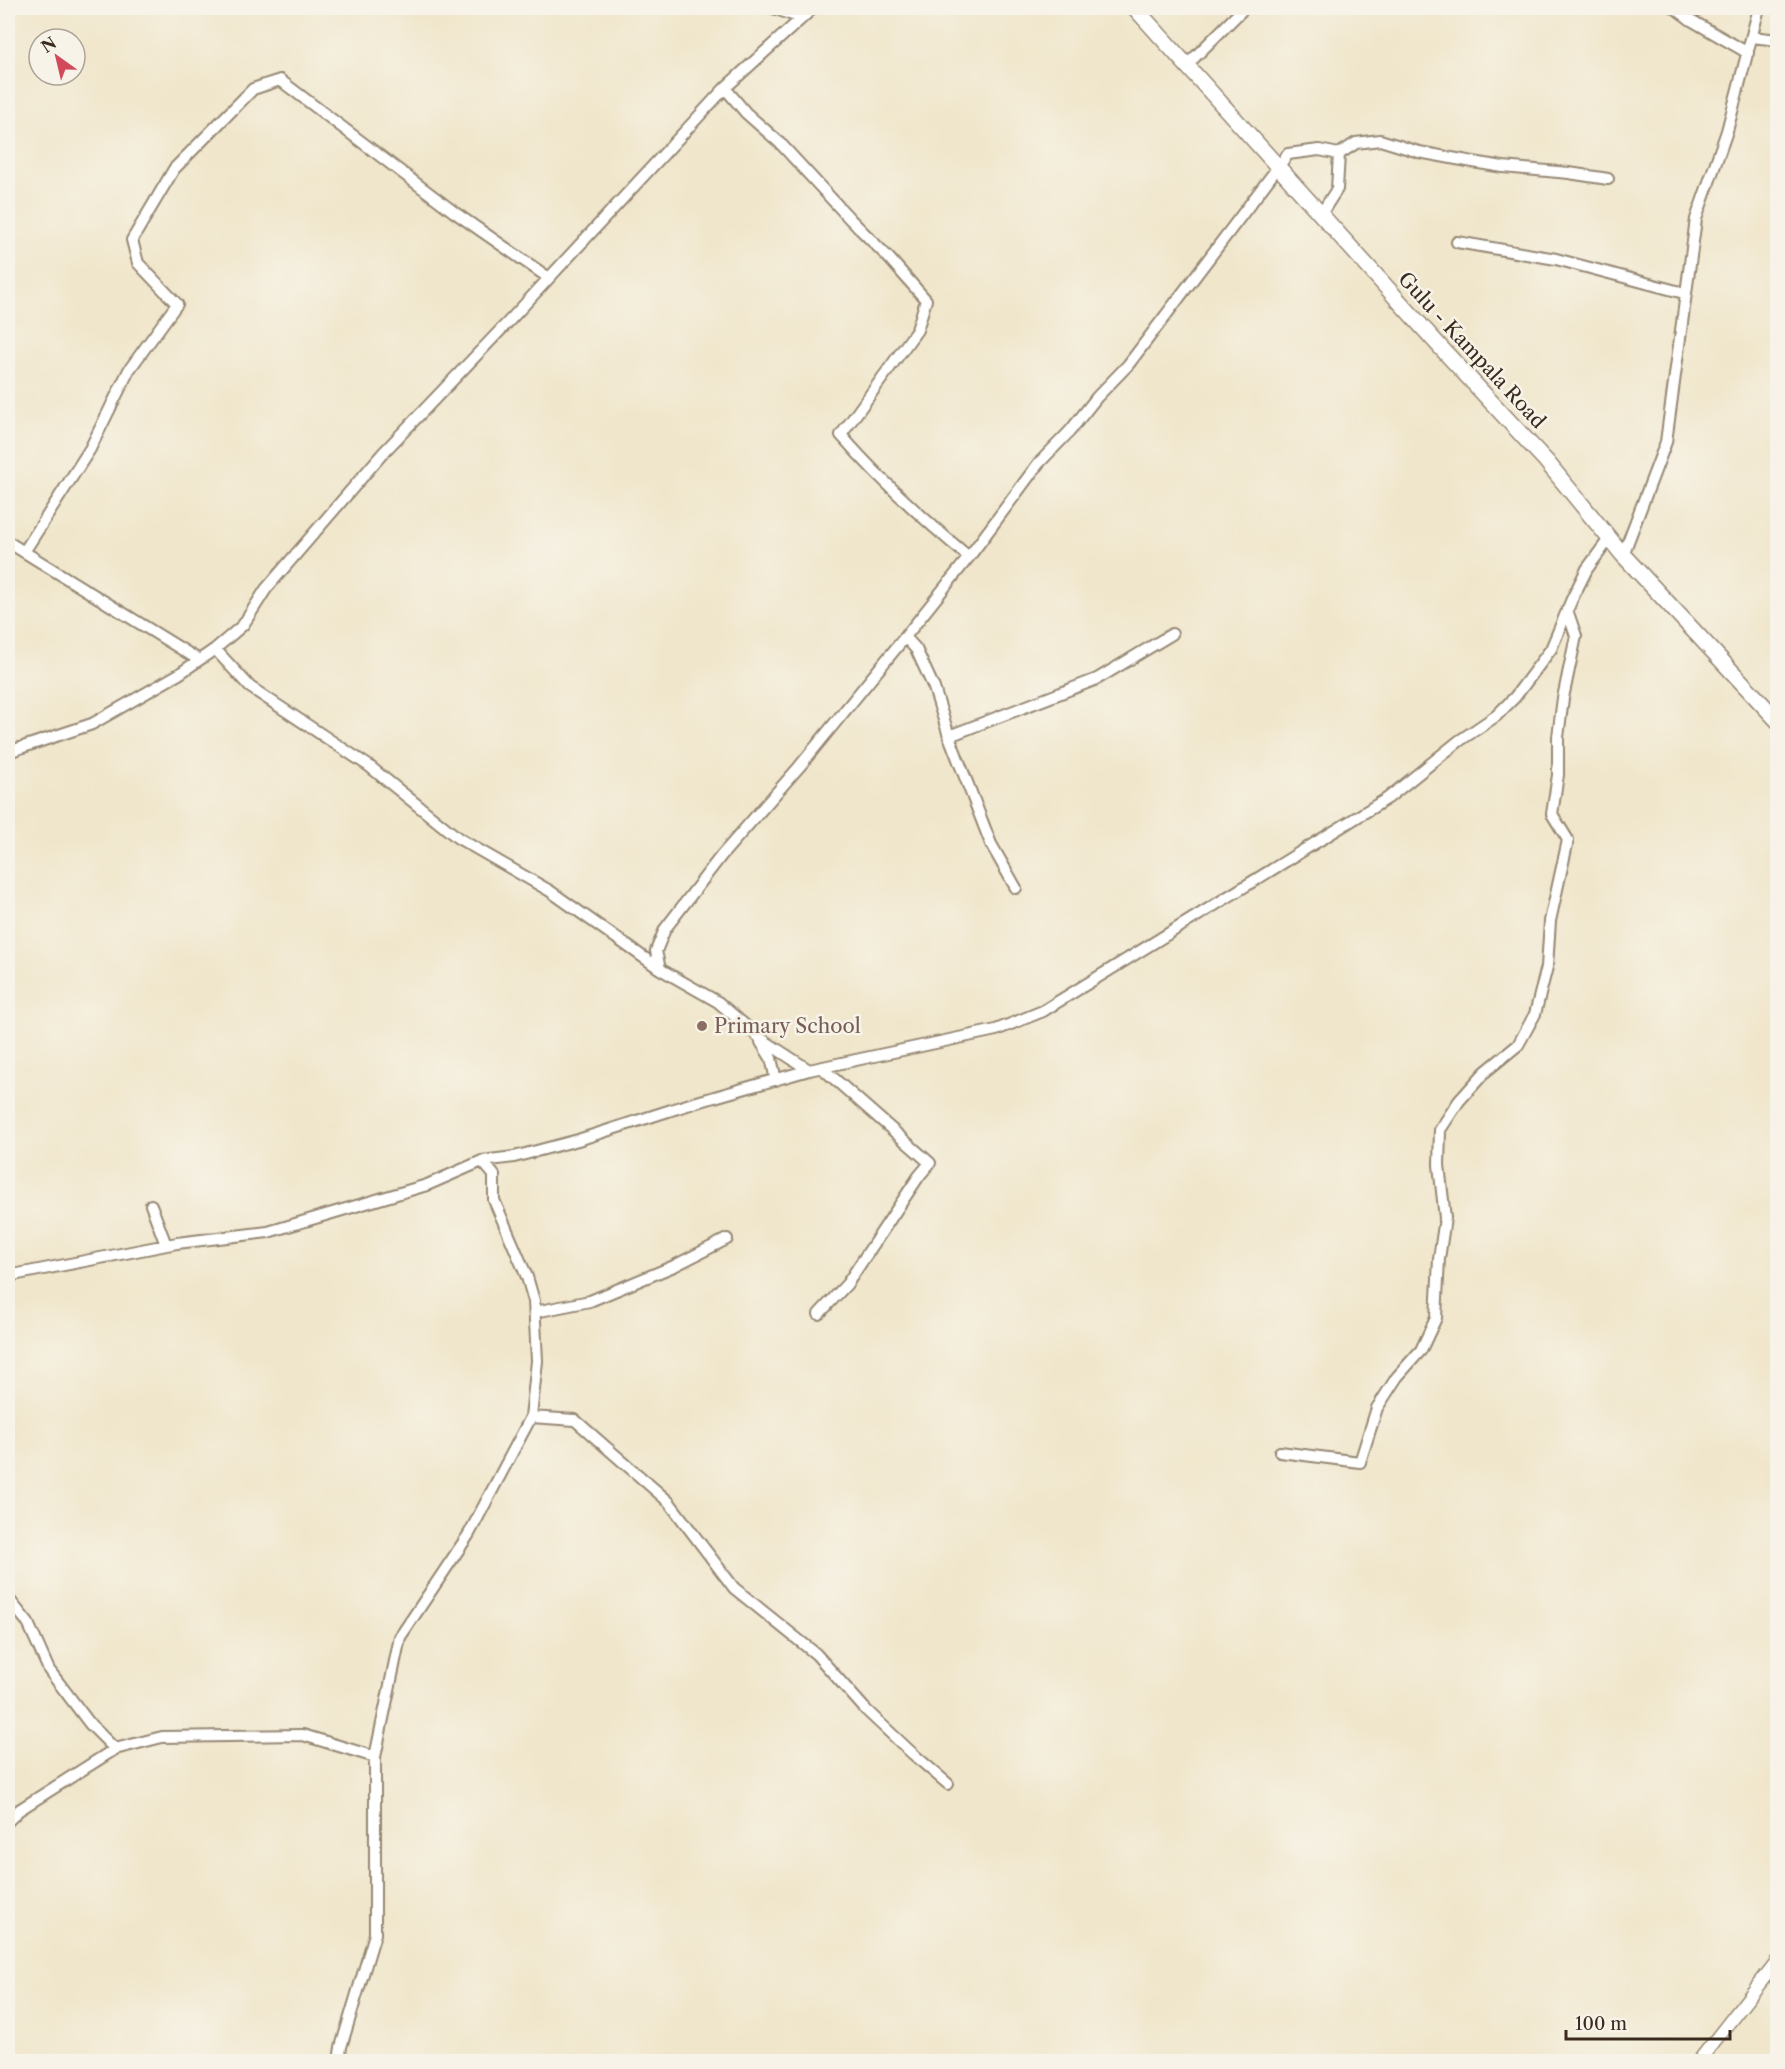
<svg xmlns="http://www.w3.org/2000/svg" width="1785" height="2069" font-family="'Libre Caslon Text',serif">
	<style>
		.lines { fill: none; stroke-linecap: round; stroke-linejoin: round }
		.minor-casing { stroke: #968874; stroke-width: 14 }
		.tertiary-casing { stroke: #968874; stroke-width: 15 }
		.primary-casing { stroke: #968874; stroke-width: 18 }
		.minor { stroke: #fff; stroke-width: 10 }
		.tertiary { stroke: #fff; stroke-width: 12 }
		.primary { stroke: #fff; stroke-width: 15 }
		.education-dot { fill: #8d6e63; stroke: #f7f3e8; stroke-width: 2 }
		.labels { text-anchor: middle; stroke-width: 5; stroke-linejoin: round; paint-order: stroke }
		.street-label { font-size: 20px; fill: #3b2a1e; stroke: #f7f3e8 }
		.education-label { font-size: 20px; fill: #785e54; stroke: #f7f3e8; text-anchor: start }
	</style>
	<rect width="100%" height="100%" fill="#f7f3e8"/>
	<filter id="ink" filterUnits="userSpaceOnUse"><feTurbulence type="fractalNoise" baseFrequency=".0167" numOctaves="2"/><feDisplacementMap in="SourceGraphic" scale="12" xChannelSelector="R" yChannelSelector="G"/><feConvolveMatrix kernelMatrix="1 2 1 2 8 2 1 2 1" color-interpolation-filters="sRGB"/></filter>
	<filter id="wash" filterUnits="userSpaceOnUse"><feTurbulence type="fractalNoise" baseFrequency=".008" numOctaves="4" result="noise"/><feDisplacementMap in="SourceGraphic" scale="24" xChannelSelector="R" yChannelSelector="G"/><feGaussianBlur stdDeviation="1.35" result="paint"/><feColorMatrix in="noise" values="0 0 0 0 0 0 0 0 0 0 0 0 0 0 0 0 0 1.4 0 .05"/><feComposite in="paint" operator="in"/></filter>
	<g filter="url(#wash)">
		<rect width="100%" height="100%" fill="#f0e6cb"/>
	</g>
	<g filter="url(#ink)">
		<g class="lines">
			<g class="minor-casing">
				<path id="minor" d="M 773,8 L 801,18
					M 1675,8 L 1691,20 L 1748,53
					M 1752,37 L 1778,40
					M 1187,65 L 1244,8
					M 725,88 L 746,113 L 780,143 L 851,220 L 888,257 L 926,300 L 917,330 L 841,435 C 880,480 923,519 969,557
					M 1321,214 L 1337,189 L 1339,154
					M 1457,242 L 1556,259 L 1684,293
					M 8,542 L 199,660
					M 24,552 L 90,449 L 129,370 L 177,304 L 138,263 L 132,240 L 174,169 L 253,89 L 280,80 L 454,212 L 549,278
					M 1623,555 L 1666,442 L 1696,219 L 1727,131 L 1759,8
					M 905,637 L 969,557 L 1038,464 L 1070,431 L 1097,397 L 1128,365 L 1288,154 L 1319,150 L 1339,154 L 1356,143 L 1380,140 L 1419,152 L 1473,162 L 1503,167 L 1569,173 L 1608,179
					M 215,649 L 250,687 L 369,766 L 458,838 L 550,891 L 660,969
					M 949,736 L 1097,679 L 1172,634
					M 8,752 L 92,724 L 179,674 L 215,649 L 243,625 L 266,589 L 383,453 L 512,318 L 725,88 L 813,8
					M 761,1042 L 771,1058 L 776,1080
					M 809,1070 L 760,1038 L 718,1002 L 660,969 L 656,951 L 665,929 L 721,856 L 799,767 L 905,637 L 916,649 L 934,688 L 949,736 L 991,844 L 1016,888
					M 482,1161 L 494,1175 L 494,1200 L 527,1277 L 534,1301 L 537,1361 L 531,1417 L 575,1420 L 669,1502 L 734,1588 L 816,1654 L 866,1710 L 913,1754 L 948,1784
					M 151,1205 L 166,1245
					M 8,1276 L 177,1243 L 268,1232 L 427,1185 L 482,1161 L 514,1157 L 578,1140 L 690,1104 L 809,1070 L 996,1030 L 1043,1011 L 1388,798 L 1459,741 L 1496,716 L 1515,697 L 1551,649 L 1572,599 L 1587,569 L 1609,539
					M 535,1312 L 590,1301 L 674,1266 L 727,1239
					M 819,1314 L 847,1284 L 919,1176 L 930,1163 L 822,1068
					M 1280,1452 L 1360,1462 L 1377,1408 L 1397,1377 L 1421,1350 L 1436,1318 L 1439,1259 L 1445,1218 L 1439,1165 L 1440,1130 L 1459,1101 L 1485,1072 L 1518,1045 L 1535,1014 L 1547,967 L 1550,921 L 1568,840 L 1552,814 L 1558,775 L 1558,737 L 1563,698 L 1576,636 L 1567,610
					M 8,1598 L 28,1623 L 49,1670 L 90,1724 L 115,1749
					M 8,1821 L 19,1810 L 115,1749 L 162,1737 L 303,1735 L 375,1757
					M 339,2062 L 341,2047 L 375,1934 L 375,1757 L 400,1637 L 469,1534 L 531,1417"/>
			</g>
			<g class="tertiary-casing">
				<path id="tertiary" d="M 1698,2062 L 1778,1960"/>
			</g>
			<g class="primary-casing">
				<path id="primary" d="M 1135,8 L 1443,350 L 1546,461 L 1623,555 L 1778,721"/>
			</g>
			<use href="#minor" class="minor"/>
			<use href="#tertiary" class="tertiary"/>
			<use href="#primary" class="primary"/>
		</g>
	</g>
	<circle class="education-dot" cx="702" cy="1026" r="6"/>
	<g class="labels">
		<g class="street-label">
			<text transform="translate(1472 350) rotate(47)" y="7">Gulu - Kampala Road</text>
		</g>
		<g class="education-label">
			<text x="714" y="1033">Primary School</text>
		</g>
	</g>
	<rect width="1785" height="2069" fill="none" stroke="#f7f3e8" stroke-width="30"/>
	<g transform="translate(57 57) rotate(326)"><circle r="28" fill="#f7f3e8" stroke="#aca397" stroke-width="1.5"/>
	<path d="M0-4.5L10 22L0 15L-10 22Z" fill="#d1495b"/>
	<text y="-9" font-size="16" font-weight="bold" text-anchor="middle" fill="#3b2a1e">N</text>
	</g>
	<path d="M1566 2030v9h164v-9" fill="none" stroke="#3b2a1e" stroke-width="3"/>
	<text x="1575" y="2030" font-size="18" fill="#3b2a1e" stroke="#f7f3e8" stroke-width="4.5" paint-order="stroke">100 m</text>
</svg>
